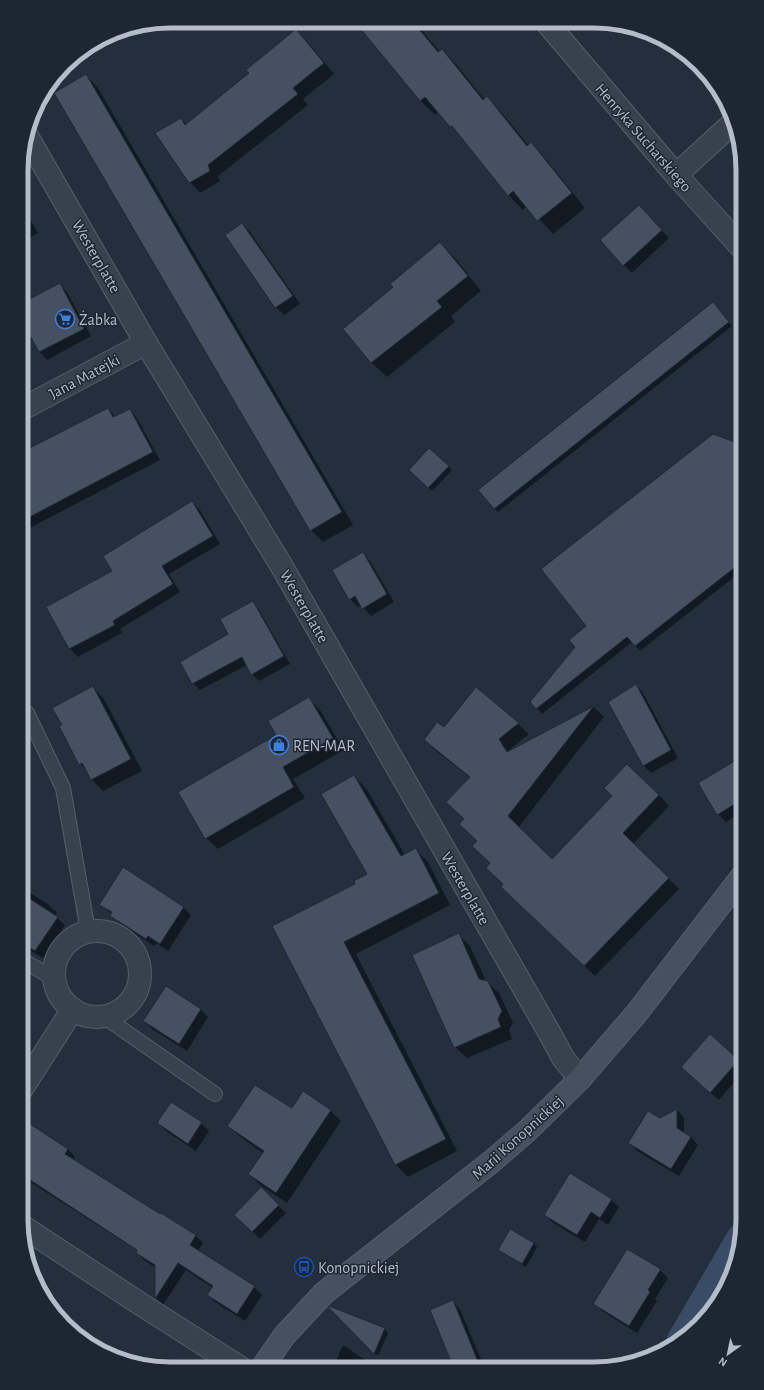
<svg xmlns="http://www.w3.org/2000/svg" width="764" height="1390" font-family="'Alegreya Sans',sans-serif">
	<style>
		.shadow { fill: #0007 }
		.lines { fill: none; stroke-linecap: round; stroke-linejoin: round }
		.canal { stroke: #394c67; stroke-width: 29 }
		.building { fill: #455162; stroke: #1f2835 }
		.lane-casing { stroke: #565f6c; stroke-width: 16 }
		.street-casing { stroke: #565f6c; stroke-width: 24 }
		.secondary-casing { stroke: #565f6c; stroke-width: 24 }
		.lane { stroke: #38414e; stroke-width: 14 }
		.street { stroke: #38414e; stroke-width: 22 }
		.secondary { stroke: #465061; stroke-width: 22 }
		.labels { text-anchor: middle; stroke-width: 3; stroke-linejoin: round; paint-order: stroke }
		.street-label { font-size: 16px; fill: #b4bcc9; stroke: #1d2633 }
		.poi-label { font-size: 16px; fill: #b4bcc9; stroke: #1d2633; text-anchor: start }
		.rim { fill: none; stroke: #b4bcc9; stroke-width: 5 }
	</style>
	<rect width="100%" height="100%" fill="#242f3e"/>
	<path class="shadow" d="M 373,22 L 416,23 L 440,52 L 442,50 L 456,64 L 484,99 L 487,98 L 501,112 L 529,146 L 531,144 L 545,158 L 585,208 L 553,234 L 527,206 L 523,210 L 508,195 L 465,140 L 439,112 L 435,115 L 420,100 L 363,30 Z
		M 296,30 L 307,41 L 334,74 L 303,99 L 308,105 L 218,176 L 220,181 L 200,193 L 190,182 L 181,119 L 187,125 L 251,74 Z
		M 86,75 L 98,88 L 353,525 L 323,542 L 311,530 Z
		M 22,205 L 38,233 L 22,242 Z
		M 646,214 L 669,238 L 632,273 L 624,265 Z
		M 242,224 L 250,232 L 300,304 L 284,315 L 276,307 L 226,235 Z
		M 440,243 L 455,258 L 481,291 L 451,316 L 455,322 L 387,377 L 372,363 L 345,329 L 394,287 Z
		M 60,284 L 67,292 L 91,336 L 47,360 L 40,352 L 22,319 Z
		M 713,303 L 732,326 L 498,512 L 494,508 Z
		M 108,409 L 116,417 L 130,410 L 137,418 L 160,460 L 22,532 L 22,453 Z
		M 743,448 L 743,570 L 640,651 L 632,642 L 542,714 L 531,702 Z
		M 429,449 L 452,470 L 432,491 L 410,470 Z
		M 192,502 L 200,510 L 220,544 L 169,574 L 180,592 L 120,629 L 122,633 L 78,657 L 70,649 L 47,607 L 113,571 Z
		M 363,553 L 370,561 L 394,602 L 371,616 L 361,605 L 358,607 L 350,599 Z
		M 253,603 L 259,610 L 290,664 L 259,681 L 252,674 L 247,665 L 200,690 L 193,683 L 181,662 L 230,634 Z
		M 636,685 L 643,693 L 678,758 L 651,773 L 643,765 Z
		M 93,687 L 104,699 L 142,771 L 103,791 L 92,780 L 87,771 L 80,764 L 63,725 Z
		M 476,689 L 518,724 L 529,734 L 509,750 L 510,752 L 594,707 L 604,717 L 518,828 L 552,860 L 659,795 L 669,806 L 633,844 L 679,889 L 595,976 L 513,898 L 465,819 L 471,778 L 436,751 L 426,740 L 444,728 Z
		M 309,699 L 320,710 L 344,750 L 293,779 L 305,798 L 218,849 L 206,838 L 278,735 Z
		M 743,757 L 743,811 L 726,822 L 718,814 Z
		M 353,776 L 366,788 L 405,855 L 416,850 L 428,862 L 450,905 L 356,954 L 457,1151 L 408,1177 L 396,1165 L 273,927 L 357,884 L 369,874 Z
		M 21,887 L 49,905 L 57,913 L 55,916 L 65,925 L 43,958 L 21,945 Z
		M 101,905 L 184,908 L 191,915 L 168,951 L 156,943 L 154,946 L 119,923 L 112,914 Z
		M 458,934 L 470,946 L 486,981 L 499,993 L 513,1023 L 509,1030 L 512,1039 L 467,1058 L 455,1047 Z
		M 166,988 L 201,1010 L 208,1017 L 187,1051 L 152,1029 L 144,1021 Z
		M 738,1061 L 743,1065 L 743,1072 L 719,1100 L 690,1075 Z
		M 304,1092 L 331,1111 L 341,1121 L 287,1203 L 260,1185 L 249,1174 L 263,1153 L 239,1136 L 229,1126 L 292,1110 Z
		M 171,1103 L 201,1123 L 209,1131 L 196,1151 L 166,1131 L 158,1123 Z
		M 677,1110 L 684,1118 L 684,1134 L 691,1137 L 698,1145 L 679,1176 L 637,1151 L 630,1143 Z
		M 21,1119 L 68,1149 L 75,1157 L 73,1160 L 160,1216 L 196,1236 L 203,1243 L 198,1251 L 254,1287 L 262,1295 L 245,1321 L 216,1303 L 208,1295 L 213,1288 L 186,1270 L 163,1305 L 156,1298 L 156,1268 L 144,1260 L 137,1253 L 138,1251 L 21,1176 Z
		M 261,1189 L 286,1213 L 260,1239 L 236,1215 Z
		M 611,1200 L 619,1207 L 608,1225 L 599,1219 L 585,1242 L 553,1223 L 546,1215 Z
		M 511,1230 L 534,1243 L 537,1247 L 526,1267 L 503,1253 L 499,1250 Z
		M 660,1270 L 668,1278 L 655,1299 L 657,1301 L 637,1333 L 602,1311 L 594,1303 Z
		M 452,1301 L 460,1309 L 485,1369 L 455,1369 Z
		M 329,1307 L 385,1329 L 388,1333 L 378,1356 Z
		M 343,1345 L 370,1363 L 376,1368 L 333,1368 Z"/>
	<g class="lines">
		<path class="canal" d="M 681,1341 L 741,1238"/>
	</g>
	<path class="building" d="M 355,22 L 414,23 L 438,52 L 442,49 L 483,100 L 487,96 L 527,146 L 531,142 L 572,193 L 537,221 L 513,191 L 508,196 L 452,126 L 450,127 L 425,97 L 420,101 Z
		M 296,29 L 324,63 L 293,88 L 298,94 L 208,165 L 210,171 L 189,183 L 155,133 L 181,118 L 185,125 L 249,73 L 246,70 Z
		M 86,74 L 342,512 L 310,531 L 54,93 Z
		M 639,205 L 662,230 L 623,266 L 600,240 Z
		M 242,223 L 293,296 L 275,308 L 225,235 Z
		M 440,242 L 468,276 L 437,301 L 442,307 L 371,363 L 343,329 L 393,287 L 390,284 Z
		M 60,283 L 84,329 L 39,352 L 22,321 L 22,303 Z
		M 713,302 L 729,322 L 494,509 L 478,490 Z
		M 108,408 L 113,417 L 130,409 L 153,452 L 22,521 L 22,452 Z
		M 713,434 L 743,445 L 743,561 L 635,646 L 627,637 L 536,709 L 530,702 L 575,647 L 569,640 L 586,626 L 541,569 Z
		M 429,448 L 449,466 L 428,488 L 409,470 Z
		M 192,501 L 213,536 L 162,566 L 173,584 L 113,621 L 115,625 L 69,649 L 46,607 L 112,571 L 103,556 Z
		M 363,552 L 387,594 L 362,609 L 355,596 L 349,600 L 332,570 Z
		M 253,601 L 284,656 L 251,675 L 242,657 L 192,684 L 180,662 L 228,634 L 220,619 Z
		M 636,684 L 671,750 L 643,766 L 608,702 Z
		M 93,686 L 131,759 L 91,780 L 82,763 L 79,765 L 59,726 L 62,725 L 52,708 Z
		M 476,687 L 519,723 L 499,739 L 507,752 L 594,706 L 508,816 L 552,859 L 612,796 L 604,788 L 627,764 L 659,795 L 623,833 L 669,878 L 584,966 L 501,887 L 503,884 L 486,868 L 490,863 L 472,846 L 477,841 L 459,824 L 464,819 L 446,802 L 470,777 L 424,740 L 437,722 L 444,727 Z
		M 309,697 L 333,738 L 283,767 L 294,787 L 205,839 L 178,792 L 276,735 L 268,721 Z
		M 743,756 L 743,799 L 717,815 L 698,783 Z
		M 354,775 L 401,856 L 416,848 L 439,893 L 344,942 L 446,1139 L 395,1165 L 272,926 L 355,884 L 354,881 L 367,874 L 321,794 Z
		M 123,867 L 184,907 L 160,944 L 148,936 L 146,939 L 110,916 L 112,912 L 99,905 Z
		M 21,893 L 58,917 L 35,951 L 21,943 Z
		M 459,933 L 479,979 L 488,981 L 502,1011 L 498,1019 L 501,1027 L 454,1048 L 412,955 Z
		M 166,986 L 201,1009 L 179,1044 L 143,1021 Z
		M 710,1034 L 739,1060 L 710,1093 L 681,1067 Z
		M 255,1085 L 292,1108 L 303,1091 L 331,1110 L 276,1193 L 248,1174 L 264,1151 L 227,1126 Z
		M 171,1102 L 202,1122 L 188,1144 L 157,1123 Z
		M 677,1109 L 677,1128 L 691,1137 L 671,1169 L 628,1143 L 648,1111 L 660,1118 Z
		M 21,1118 L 68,1149 L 65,1154 L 160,1214 L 161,1213 L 196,1235 L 190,1245 L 255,1286 L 237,1314 L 207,1295 L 213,1286 L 178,1263 L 155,1299 L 155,1265 L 136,1253 L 137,1250 L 21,1174 Z
		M 570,1173 L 612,1199 L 600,1218 L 591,1212 L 577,1235 L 544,1215 Z
		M 261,1187 L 279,1205 L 252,1232 L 234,1215 Z
		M 510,1229 L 534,1243 L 522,1264 L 498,1250 Z
		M 627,1249 L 661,1269 L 648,1290 L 650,1292 L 629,1326 L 593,1304 Z
		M 453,1300 L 481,1369 L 454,1369 L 430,1310 Z
		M 329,1306 L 385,1328 L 374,1354 L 328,1307 Z"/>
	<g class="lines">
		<g class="lane-casing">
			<path id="lane" d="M 27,713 L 63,788 L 88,931
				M 21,959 L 54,979
				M 103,1016 L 215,1094"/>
		</g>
		<g class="street-casing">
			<path id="street" d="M 547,23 L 676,175 L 743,249
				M 27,136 L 146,343 L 281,565 L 549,1032 L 563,1058 L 580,1079
				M 676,175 L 735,121
				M 22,409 L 146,343
				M54 974a43 43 0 1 1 86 0a43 43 0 1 1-86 0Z
				M 21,1090 L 73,1009
				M 22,1226 L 142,1305 L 241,1368"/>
		</g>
		<g class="secondary-casing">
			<path id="secondary" d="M 262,1368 L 284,1336 L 324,1293 L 491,1162 L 527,1131 L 580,1079 L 636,1014 L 743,875"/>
		</g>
		<use href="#lane" class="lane"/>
		<use href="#street" class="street"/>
		<use href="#secondary" class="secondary"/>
	</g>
	<defs>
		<g id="supermarket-ring" transform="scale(1)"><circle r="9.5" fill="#1d2633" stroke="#3f7fe0" stroke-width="1.5"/><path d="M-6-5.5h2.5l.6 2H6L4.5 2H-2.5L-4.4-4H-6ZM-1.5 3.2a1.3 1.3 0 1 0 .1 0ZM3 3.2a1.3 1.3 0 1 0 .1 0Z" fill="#3f7fe0"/></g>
		<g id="shop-ring" transform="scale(1)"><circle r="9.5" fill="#1d2633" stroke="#3f7fe0" stroke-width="1.5"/><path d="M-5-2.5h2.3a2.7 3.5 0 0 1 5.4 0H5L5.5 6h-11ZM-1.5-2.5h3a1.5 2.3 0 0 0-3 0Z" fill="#3f7fe0"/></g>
		<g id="bus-ring" transform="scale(1)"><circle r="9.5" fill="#1d2633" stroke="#1a4fb4" stroke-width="1.5"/><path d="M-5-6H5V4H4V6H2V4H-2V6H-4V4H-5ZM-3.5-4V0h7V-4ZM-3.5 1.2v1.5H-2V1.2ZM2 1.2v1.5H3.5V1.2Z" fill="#1a4fb4"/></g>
	</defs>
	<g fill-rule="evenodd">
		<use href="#supermarket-ring" x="65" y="319"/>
		<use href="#shop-ring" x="279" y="745"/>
		<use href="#bus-ring" x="304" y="1267"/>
	</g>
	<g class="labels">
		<g class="street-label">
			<text transform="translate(644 137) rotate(49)" y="6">Henryka Sucharskiego</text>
			<text transform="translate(97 256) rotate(60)" y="6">Westerplatte</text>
			<text transform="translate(84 376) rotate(-28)" y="6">Jana Matejki</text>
			<text transform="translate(305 606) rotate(60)" y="6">Westerplatte</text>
			<text transform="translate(466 888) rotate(60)" y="6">Westerplatte</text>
			<text transform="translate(517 1137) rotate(-42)" y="6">Marii Konopnickiej</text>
		</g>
		<g class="poi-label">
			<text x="79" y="325">Żabka</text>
			<text x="293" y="751">REN-MAR</text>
			<text x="318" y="1273">Konopnickiej</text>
		</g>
	</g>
	<path d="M0 0H764V1390H0ZM170 28H594A142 142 0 0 1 736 170V1220A142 142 0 0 1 594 1362H170A142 142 0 0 1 28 1220V170A142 142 0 0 1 170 28Z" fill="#1d2633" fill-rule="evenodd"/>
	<path class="rim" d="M170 28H594A142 142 0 0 1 736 170V1220A142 142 0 0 1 594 1362H170A142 142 0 0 1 28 1220V170A142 142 0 0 1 170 28Z"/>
	<g transform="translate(728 1354) rotate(213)" stroke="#1d2633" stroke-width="3" paint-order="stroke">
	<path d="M0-3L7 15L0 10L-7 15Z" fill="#b4bcc9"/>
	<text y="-6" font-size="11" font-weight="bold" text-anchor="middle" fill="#b4bcc9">N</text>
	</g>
</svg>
